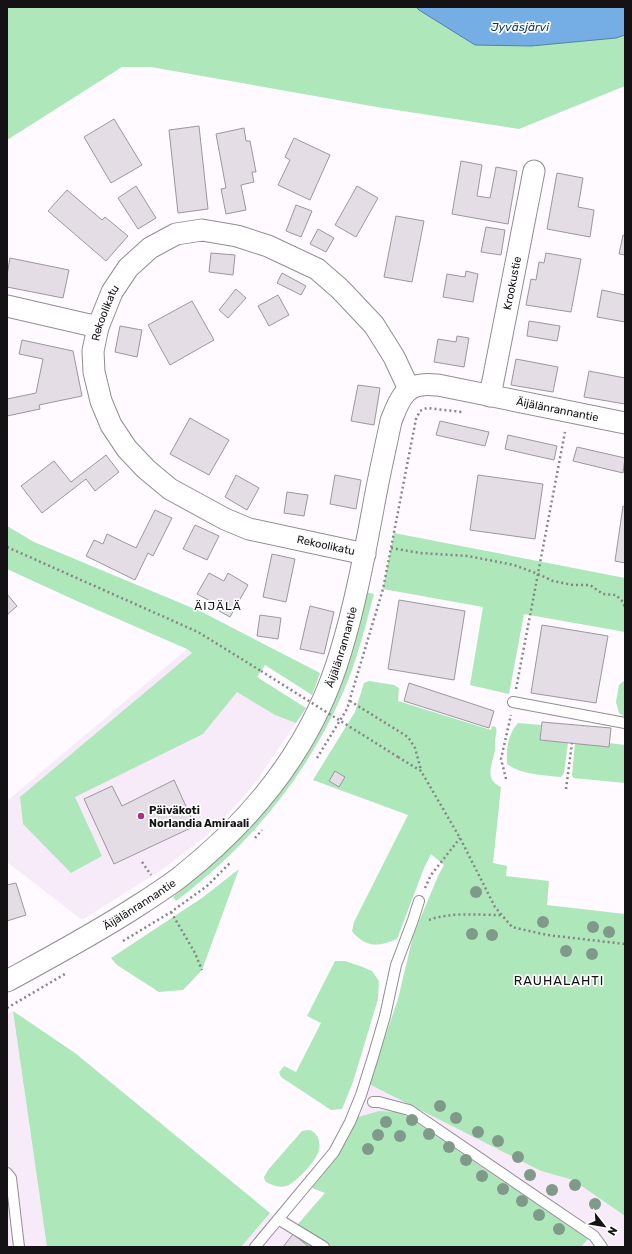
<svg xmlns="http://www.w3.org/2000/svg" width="632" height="1254" font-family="Rubik,sans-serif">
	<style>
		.built { fill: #f8ebf9 }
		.green { fill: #ade7ba }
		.water { fill: #74aee5; stroke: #587fa7 }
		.building { fill: #e4dde5; stroke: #9c969d }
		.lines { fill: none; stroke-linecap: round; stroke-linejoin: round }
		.service-casing { stroke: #938d94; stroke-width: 12 }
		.minor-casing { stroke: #938d94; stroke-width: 23 }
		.path { stroke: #878488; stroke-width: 2.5; stroke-dasharray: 2 3; stroke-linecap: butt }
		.service { stroke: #fff; stroke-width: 10 }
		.minor { stroke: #fff; stroke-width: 21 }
		.path-bridge { stroke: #878488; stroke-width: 2.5; stroke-dasharray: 2 3; stroke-linecap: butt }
		.tree { fill: #809a89 }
		.poi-dot { fill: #aa3185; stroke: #fff; stroke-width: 1.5 }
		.labels { text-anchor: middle; stroke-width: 3.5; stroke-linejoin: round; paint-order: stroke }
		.street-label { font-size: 11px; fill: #151215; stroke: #fff }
		.poi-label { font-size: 11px; font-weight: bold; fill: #151215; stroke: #fff; text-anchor: start }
		.water-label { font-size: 12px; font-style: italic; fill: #0a365a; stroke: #fff }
		.neighbourhood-label { font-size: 12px; letter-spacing: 1px; fill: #151215; stroke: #fff }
		.quarter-label { font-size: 13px; letter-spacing: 1px; fill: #151215; stroke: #fff }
	</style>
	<rect width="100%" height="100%" fill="#fefaff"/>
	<path class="built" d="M 187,649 L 275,715 L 296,723 L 257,780 L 239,802 L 205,837 L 160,871 L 82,920 L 7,862 L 7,801 Z
		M 13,1011 L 47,1247 L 7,1247 L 7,1014 Z
		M 376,1062 L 541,1171 L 573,1180 L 625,1216 L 625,1247 L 241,1247 L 270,1213 L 291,1232 L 325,1193 L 312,1188 L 334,1161 L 355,1118 Z"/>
	<path class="green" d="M 7,7 L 625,7 L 625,86 L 519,129 L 377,107 L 151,67 L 122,67 L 7,140 Z
		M 7,526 L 34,542 L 202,612 L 320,673 L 312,695 L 265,665 L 257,677 L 306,708 L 296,723 L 275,715 L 237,692 L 203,734 L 75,797 L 102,856 L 71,873 L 23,824 L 20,797 L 192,653 L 187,649 L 79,602 L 7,569 Z
		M 394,533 L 625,578 L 625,632 L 524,614 L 509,694 L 470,685 L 483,607 L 383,589 Z
		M 366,592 L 374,594 C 367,619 361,645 352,670 C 318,762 255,842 176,901 L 173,897 L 207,868 L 265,807 Z
		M 625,680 L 625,717 L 619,713 L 616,702 L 619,685 Z
		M 369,681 L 394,685 L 399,688 L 398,701 L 491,730 L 492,726 L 496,727 C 497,732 496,735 495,740 C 495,743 495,747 495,750 C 493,763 483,779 501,787 L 493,863 L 507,866 L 506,876 L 549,881 L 547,905 L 625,914 L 625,1216 L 573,1180 L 541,1171 L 369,1084 L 398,999 L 413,936 L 438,876 L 444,865 L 431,854 L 424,868 L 397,939 C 379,947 365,948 352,931 L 354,922 L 408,815 L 313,780 L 355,712 L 364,683 Z
		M 518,723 L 541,725 L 540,740 L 568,743 L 564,773 L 561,777 C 544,775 522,775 507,764 C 506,749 508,734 518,723 Z
		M 575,743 L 609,747 L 609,743 L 625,745 L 625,783 L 573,778 L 572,775 Z
		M 239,869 L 202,970 L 183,990 L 159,992 L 117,965 L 111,958 L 202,898 Z
		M 335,961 L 345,961 L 360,966 L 372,971 L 379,981 L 378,999 L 353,1082 L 342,1109 L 331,1110 L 281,1077 L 279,1072 L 284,1066 L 296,1072 L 321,1023 L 307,1016 Z
		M 13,1011 L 75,1053 L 270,1213 L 241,1247 L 47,1247 Z
		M 379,1111 L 399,1112 L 408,1117 L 588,1239 L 581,1247 L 309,1247 L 291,1232 L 325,1193 L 312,1188 L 334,1161 L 355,1118 Z
		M 309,1130 C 317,1132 321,1141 319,1150 C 317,1160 295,1184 286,1186 C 279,1188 271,1185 265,1181 L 264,1177 L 268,1170 L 302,1131 Z"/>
	<path class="water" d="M 416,7 L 625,7 L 625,35 L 616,38 L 531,46 L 475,45 L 419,10 Z"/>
	<path class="building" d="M 114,119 L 142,165 L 111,183 L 84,137 Z
		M 199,126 L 208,209 L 178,213 L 169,130 Z
		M 244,128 L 246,141 L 250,141 L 256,172 L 252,172 L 254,182 L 241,185 L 246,210 L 226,214 L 221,189 L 226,188 L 216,134 Z
		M 294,138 L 330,155 L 310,200 L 278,185 L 290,160 L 285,157 Z
		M 461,161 L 482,165 L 477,196 L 490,198 L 496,167 L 517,171 L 508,224 L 452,214 Z
		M 557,173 L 583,178 L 578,207 L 594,210 L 590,237 L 547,229 Z
		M 136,186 L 156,218 L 138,229 L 118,198 Z
		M 357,186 L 378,198 L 356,237 L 335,225 Z
		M 67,190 L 102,220 L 105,217 L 128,236 L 106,261 L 48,211 Z
		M 296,205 L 312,211 L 301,237 L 286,231 Z
		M 396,216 L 424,221 L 412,282 L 384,277 Z
		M 486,227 L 505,230 L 501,255 L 481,252 Z
		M 318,229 L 334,238 L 326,252 L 310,244 Z
		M 623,235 L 625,236 L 625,255 L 619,254 Z
		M 211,253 L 235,255 L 233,275 L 209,272 Z
		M 546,253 L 581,259 L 571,312 L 526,305 L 531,279 L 536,280 L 539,262 L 544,263 Z
		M 10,258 L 69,270 L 63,298 L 7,287 L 7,275 Z
		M 466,271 L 478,274 L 473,302 L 443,297 L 447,274 L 465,277 Z
		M 282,273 L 306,286 L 301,295 L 277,283 Z
		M 236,289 L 246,298 L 228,318 L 219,310 Z
		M 602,290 L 625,295 L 625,322 L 597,317 Z
		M 278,295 L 289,315 L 269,326 L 258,306 Z
		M 192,301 L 214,340 L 170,365 L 148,325 Z
		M 529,321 L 560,326 L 557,341 L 527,336 Z
		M 120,326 L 142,330 L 137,357 L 115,352 Z
		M 457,336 L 469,338 L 464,367 L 434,362 L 438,339 L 456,342 Z
		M 22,340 L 73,351 L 82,396 L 39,405 L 40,409 L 7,416 L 7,399 L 36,393 L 43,359 L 19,354 Z
		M 516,359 L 558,367 L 553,392 L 511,385 Z
		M 589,371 L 625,378 L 625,404 L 584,397 Z
		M 358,385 L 380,388 L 374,425 L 351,421 Z
		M 190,418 L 229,440 L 209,475 L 170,454 Z
		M 440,421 L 489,432 L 485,446 L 436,435 Z
		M 508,435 L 557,446 L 554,460 L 505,449 Z
		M 577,447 L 625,458 L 623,473 L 573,461 Z
		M 106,455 L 119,472 L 95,491 L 86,479 L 42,513 L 21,486 L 54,461 L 71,482 Z
		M 236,475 L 259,488 L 247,510 L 225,497 Z
		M 335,475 L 361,480 L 356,509 L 330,504 Z
		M 478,475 L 543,484 L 535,539 L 470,530 Z
		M 287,492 L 308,495 L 304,516 L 284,513 Z
		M 623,506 L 625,507 L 625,563 L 615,561 Z
		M 155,510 L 172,518 L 153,556 L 148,553 L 135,580 L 86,556 L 94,540 L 103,544 L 107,534 L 136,548 Z
		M 195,525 L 219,536 L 207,560 L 183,549 Z
		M 272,554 L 295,559 L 286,602 L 263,597 Z
		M 209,573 L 224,581 L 228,573 L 248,585 L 230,617 L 210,606 L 212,602 L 197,594 Z
		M 7,594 L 17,606 L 7,615 Z
		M 399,600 L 465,611 L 454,680 L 388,669 Z
		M 310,606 L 334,612 L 324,654 L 300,649 Z
		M 260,615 L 281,618 L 278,639 L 257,636 Z
		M 542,625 L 608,636 L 596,703 L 531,693 Z
		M 409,683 L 494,711 L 489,728 L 404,701 Z
		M 542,722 L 611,728 L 609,747 L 540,740 Z
		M 335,771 L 345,777 L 339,787 L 329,781 Z
		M 174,780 L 195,826 L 114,864 L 84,799 L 112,786 L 122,806 Z
		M 16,883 L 26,915 L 7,921 L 7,885 Z
		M 293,1234 L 309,1247 L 283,1247 Z"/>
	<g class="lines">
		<g class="service-casing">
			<path id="service" d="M 513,702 L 625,723
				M 373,1102 L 379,1102 L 409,1110 L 594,1236 L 602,1247
				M 7,1173 L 11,1178 L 19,1247
				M 278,1219 L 324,1247
				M 255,1247 L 334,1152 L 350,1122 L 361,1095 L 373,1057 L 385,1016 L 396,965 L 413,920 L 419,901"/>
		</g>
		<g class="minor-casing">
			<g id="minor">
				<path d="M 7,306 L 98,327"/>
				<path id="s1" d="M 490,396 L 534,171"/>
				<path id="s2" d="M 365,554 L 249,529 L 225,519 L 170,489 L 146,469 L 127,449 L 111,425 L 101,401 L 94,372 L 93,351 L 98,327 L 112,292 L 128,268 L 150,248 L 176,234 L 202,230 L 237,236 L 268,246 L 317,269 L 340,289 L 374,325 L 394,357 L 409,389"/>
				<path id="s3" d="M 7,981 C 51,957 96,933 139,905 C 153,896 167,887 180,877 C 255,818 314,743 341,651 C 355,605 364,557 373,509 C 378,480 385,450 391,421 C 397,406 403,386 422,385 C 427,384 432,385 438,385 L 625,423"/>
			</g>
		</g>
		<path class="path" d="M 7,547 L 198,632 L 261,671
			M 391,548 L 420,553 L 468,556 L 514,565 L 538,574 L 553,581 L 573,585 L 590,585 L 603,594 L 616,595 L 622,601 L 625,607
			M 516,689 L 565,432
			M 350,701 L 408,737 L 415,748 L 421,770
			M 398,757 L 421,771 L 460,838 L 495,907 L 512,927 L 547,935 L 625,944
			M 317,758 L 347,709 L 383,589 L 416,419 L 420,411 L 427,408 L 462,412
			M 506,779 L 501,759 L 511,715
			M 566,789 L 572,743
			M 255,838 L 262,830
			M 142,862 L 151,875
			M 425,888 L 431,875 L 460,838
			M 171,912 L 195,953 L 202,970
			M 429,920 C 449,912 479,915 501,915
			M 123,941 L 171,912 L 207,886 L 230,863
			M 7,1008 L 65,974"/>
		<use href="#service" class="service"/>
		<use href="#minor" class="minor"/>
		<path class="path-bridge" d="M 261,671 L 398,757"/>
	</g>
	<g class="tree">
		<circle cx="476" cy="892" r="6"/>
		<circle cx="543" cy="922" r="6"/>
		<circle cx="593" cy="927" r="6"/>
		<circle cx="609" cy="932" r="6"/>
		<circle cx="472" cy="934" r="6"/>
		<circle cx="492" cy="935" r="6"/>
		<circle cx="566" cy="951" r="6"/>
		<circle cx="592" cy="954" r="6"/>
		<circle cx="440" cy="1106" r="6"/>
		<circle cx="456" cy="1118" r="6"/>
		<circle cx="412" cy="1120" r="6"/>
		<circle cx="386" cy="1122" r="6"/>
		<circle cx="478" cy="1132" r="6"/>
		<circle cx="429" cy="1134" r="6"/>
		<circle cx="378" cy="1135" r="6"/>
		<circle cx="400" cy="1136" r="6"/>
		<circle cx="498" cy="1141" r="6"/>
		<circle cx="449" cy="1147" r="6"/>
		<circle cx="368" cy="1149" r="6"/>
		<circle cx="518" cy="1157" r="6"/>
		<circle cx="466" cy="1160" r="6"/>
		<circle cx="530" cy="1175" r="6"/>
		<circle cx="482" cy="1176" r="6"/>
		<circle cx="575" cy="1185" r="6"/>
		<circle cx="503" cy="1189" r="6"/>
		<circle cx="552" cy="1190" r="6"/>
		<circle cx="522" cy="1201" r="6"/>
		<circle cx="595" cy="1204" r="6"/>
		<circle cx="539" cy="1215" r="6"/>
		<circle cx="559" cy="1229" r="6"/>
	</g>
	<circle class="poi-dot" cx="141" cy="816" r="4"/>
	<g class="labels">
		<g class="street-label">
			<text dy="4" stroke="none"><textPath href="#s1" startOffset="115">Krookustie</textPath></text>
			<text dy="4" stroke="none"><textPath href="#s2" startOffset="412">Rekoolikatu</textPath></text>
			<text dy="4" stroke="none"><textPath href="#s3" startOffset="908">Äijälänrannantie</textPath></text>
			<text transform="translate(326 545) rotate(12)" y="4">Rekoolikatu</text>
			<text dy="4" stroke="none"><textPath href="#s3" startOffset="488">Äijälänrannantie</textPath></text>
			<text dy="4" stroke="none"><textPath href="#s3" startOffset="153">Äijälänrannantie</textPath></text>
		</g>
		<g class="poi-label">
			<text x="149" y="814">Päiväkoti<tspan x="149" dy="13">Norlandia Amiraali</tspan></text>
		</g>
		<g class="water-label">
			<text x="520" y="31">Jyväsjärvi</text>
		</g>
		<g class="neighbourhood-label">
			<text x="218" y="610">ÄIJÄLÄ</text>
		</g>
		<g class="quarter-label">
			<text x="559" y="985">RAUHALAHTI</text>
		</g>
	</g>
	<rect width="632" height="1254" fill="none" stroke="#151215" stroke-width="16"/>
	<g transform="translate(604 1226) rotate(121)" stroke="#ffffff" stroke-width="3" paint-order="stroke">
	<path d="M0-3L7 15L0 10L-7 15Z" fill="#151215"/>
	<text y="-6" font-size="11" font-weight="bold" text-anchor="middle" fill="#151215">N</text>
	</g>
</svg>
